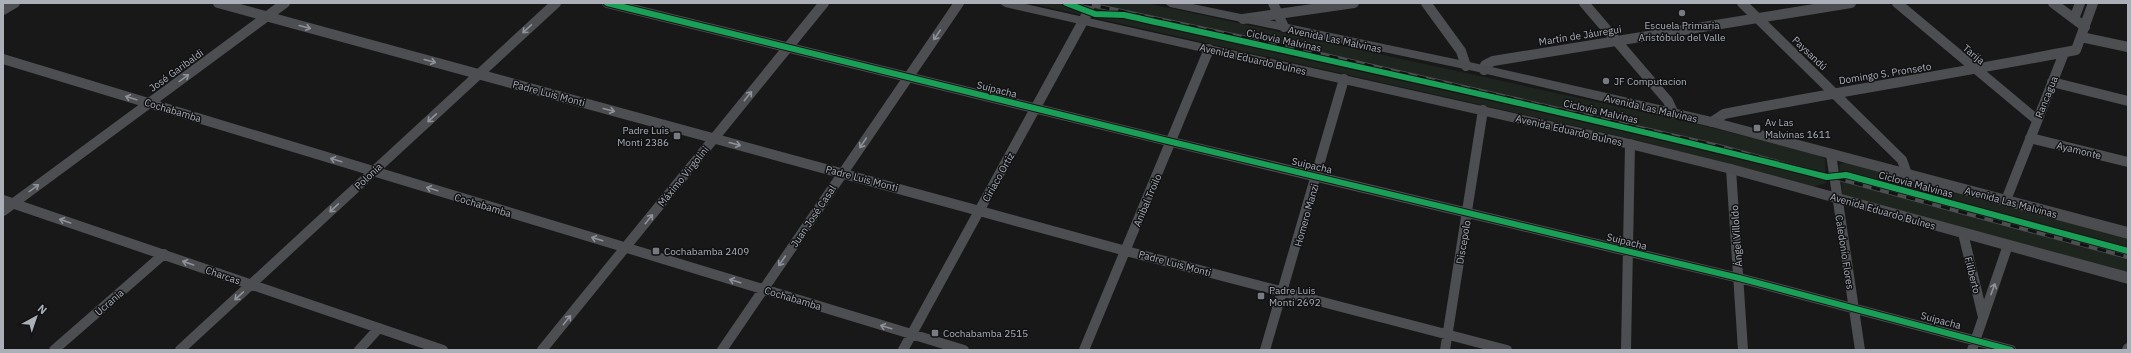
<svg xmlns="http://www.w3.org/2000/svg" width="2131" height="353" font-family="'IBM Plex Sans',sans-serif">
	<style>
		.green { fill: #1e251f }
		.lines { fill: none; stroke-linecap: round; stroke-linejoin: round }
		.street { stroke: #4c4e51; stroke-width: 10 }
		.secondary { fill: #4b4c4f; fill-rule: evenodd }
		.rail-casing { stroke: #4c4e4f; stroke-width: 4.5 }
		.rail { stroke: #121214; stroke-width: 3; stroke-dasharray: 9; stroke-linecap: butt }
		.cycleway-casing { stroke: #121214; stroke-width: 8 }
		.cycleway { stroke: #1a9f57; stroke-width: 6 }
		.oneway { stroke: #8e9299 }
		.poi-dot { fill: #777a80; stroke: #121214; stroke-width: 1.5 }
		.labels { text-anchor: middle; stroke-width: 3; stroke-linejoin: round; paint-order: stroke }
		.poi-label { font-size: 10px; fill: #aaafb8; stroke: #121214; text-anchor: start }
		.street-label { font-size: 10px; fill: #aaafb8; stroke: #121214 }
	</style>
	<rect width="100%" height="100%" fill="#181818"/>
	<path class="green" d="M 1029,3 L 1147,3 L 1688,122 L 1817,154 L 1825,159 L 1826,183 L 1813,187 L 1641,141 Z
		M 1846,162 L 2128,238 L 2128,276 L 1843,195 L 1839,165 Z"/>
	<g class="lines">
		<path class="street" d="M 218,3 L 1126,251 L 1507,350
			M 607,3 L 1172,142 L 1739,278 L 2011,350
			M 1273,3 L 1284,27
			M 1426,3 L 1461,51 L 1466,66
			M 1584,3 L 1668,101 L 1674,114
			M 1742,3 L 1902,160 L 1907,174
			M 1897,3 L 2037,120
			M 2053,3 L 2085,27
			M 3,10 L 15,3
			M 1243,19 L 1354,3
			M 2074,19 L 2080,3
			M 2081,37 L 2128,47
			M 3,59 L 964,350
			M 1484,70 L 1485,65 L 1493,61 L 1851,3
			M 2052,82 L 2128,101
			M 1712,122 L 1724,114 C 1841,91 1959,73 2076,50 L 2093,3
			M 2030,138 L 2128,162
			M 1831,154 L 1860,350
			M 1731,169 L 1743,350
			M 3,200 L 443,350
			M 2006,200 L 2064,53
			M 3,211 L 285,3
			M 1963,233 L 1983,317
			M 54,350 L 164,254
			M 180,350 L 556,3
			M 359,350 L 379,328
			M 542,350 L 824,3
			M 722,350 L 959,3
			M 903,350 L 1088,12 L 1090,3
			M 1084,350 L 1209,49
			M 1265,350 L 1344,79
			M 1445,350 L 1483,110
			M 1626,350 L 1630,144
			M 1972,350 L 2008,245
			M 2127,350 L 2128,348"/>
		<path class="secondary" d="M 999,3 L 1021,3 L 1630,139 L 1731,164 L 2128,272 L 2128,284 L 1731,174 L 1630,149 L 1005,7 Z
			M 1164,3 L 1188,3 L 1474,63 L 1712,117 L 2128,227 L 2128,239 L 1712,127 L 1474,71 L 1170,7 Z"/>
		<g class="rail-casing">
			<path id="rail" d="M 1083,3 L 1311,52 L 1718,146 L 2128,257"/>
		</g>
		<use href="#rail" class="rail"/>
		<g class="cycleway-casing">
			<path id="cycleway" d="M 607,3 L 1172,142 L 1739,278 L 2011,350
				M 1066,3 L 1095,14 L 1124,15 C 1359,67 1594,118 1827,177 L 1846,175 L 2128,251"/>
		</g>
		<use href="#cycleway" class="cycleway"/>
	</g>
	<defs><path id="oneway-shaft" d="M-6 0H5M1.5-3L5.5 0L1.5 3" fill="none" stroke-width="1.6" stroke-linecap="round" stroke-linejoin="round"/></defs>
	<g class="oneway">
		<use href="#oneway-shaft" transform="translate(305 27) rotate(15)"/>
		<use href="#oneway-shaft" transform="translate(527 29) rotate(137)"/>
		<use href="#oneway-shaft" transform="translate(937 35) rotate(124)"/>
		<use href="#oneway-shaft" transform="translate(430 61) rotate(15)"/>
		<use href="#oneway-shaft" transform="translate(184 78) rotate(-36)"/>
		<use href="#oneway-shaft" transform="translate(748 96) rotate(-51)"/>
		<use href="#oneway-shaft" transform="translate(131 98) rotate(-163)"/>
		<use href="#oneway-shaft" transform="translate(609 110) rotate(15)"/>
		<use href="#oneway-shaft" transform="translate(432 118) rotate(137)"/>
		<use href="#oneway-shaft" transform="translate(863 143) rotate(124)"/>
		<use href="#oneway-shaft" transform="translate(735 144) rotate(15)"/>
		<use href="#oneway-shaft" transform="translate(336 160) rotate(-163)"/>
		<use href="#oneway-shaft" transform="translate(34 188) rotate(-36)"/>
		<use href="#oneway-shaft" transform="translate(432 189) rotate(-163)"/>
		<use href="#oneway-shaft" transform="translate(334 208) rotate(137)"/>
		<use href="#oneway-shaft" transform="translate(649 219) rotate(-51)"/>
		<use href="#oneway-shaft" transform="translate(65 221) rotate(-161)"/>
		<use href="#oneway-shaft" transform="translate(597 239) rotate(-163)"/>
		<use href="#oneway-shaft" transform="translate(782 261) rotate(124)"/>
		<use href="#oneway-shaft" transform="translate(188 263) rotate(-161)"/>
		<use href="#oneway-shaft" transform="translate(735 281) rotate(-163)"/>
		<use href="#oneway-shaft" transform="translate(1993 289) rotate(-70)"/>
		<use href="#oneway-shaft" transform="translate(239 296) rotate(137)"/>
		<use href="#oneway-shaft" transform="translate(567 320) rotate(-51)"/>
		<use href="#oneway-shaft" transform="translate(886 327) rotate(-163)"/>
	</g>
	<g class="poi-dot">
		<circle cx="1682" cy="13" r="4"/>
		<circle cx="1606" cy="81" r="4"/>
		<rect x="1753" y="124" width="8" height="8" rx="2"/>
		<rect x="673" y="132" width="8" height="8" rx="2"/>
		<rect x="652" y="247" width="8" height="8" rx="2"/>
		<rect x="1257" y="292" width="8" height="8" rx="2"/>
		<rect x="931" y="329" width="8" height="8" rx="2"/>
	</g>
	<g class="labels">
		<g class="poi-label">
			<text x="1682" y="29" text-anchor="middle">Escuela Primaria<tspan x="1682" dy="12">Aristóbulo del Valle</tspan></text>
			<text x="1614" y="85">JF Computacion</text>
			<text x="1765" y="126">Av Las<tspan x="1765" dy="12">Malvinas 1611</tspan></text>
			<text x="669" y="134" text-anchor="end">Padre Luis<tspan x="669" dy="12">Monti 2386</tspan></text>
			<text x="664" y="255">Cochabamba 2409</text>
			<text x="1269" y="294">Padre Luis<tspan x="1269" dy="12">Monti 2692</tspan></text>
			<text x="943" y="337">Cochabamba 2515</text>
		</g>
		<g class="street-label">
			<text transform="translate(1580 35) rotate(-9)" y="4">Martín de Jáuregui</text>
			<text transform="translate(1335 39) rotate(12)" y="4">Avenida Las Malvinas</text>
			<text transform="translate(1284 40) rotate(12)" y="4">Ciclovia Malvinas</text>
			<text transform="translate(1810 53) rotate(44)" y="4">Paysandú</text>
			<text transform="translate(1974 54) rotate(40)" y="4">Tarija</text>
			<text transform="translate(1253 59) rotate(13)" y="4">Avenida Eduardo Bulnes</text>
			<text transform="translate(176 70) rotate(-36)" y="4">José Garibaldi</text>
			<text transform="translate(1885 73) rotate(-9)" y="4">Domingo S. Pronseto</text>
			<text transform="translate(997 89) rotate(14)" y="4">Suipacha</text>
			<text transform="translate(549 93) rotate(15)" y="4">Padre Luis Monti</text>
			<text transform="translate(2046 97) rotate(-68)" y="4">Rancagua</text>
			<text transform="translate(1651 108) rotate(13)" y="4">Avenida Las Malvinas</text>
			<text transform="translate(173 110) rotate(17)" y="4">Cochabamba</text>
			<text transform="translate(1601 111) rotate(13)" y="4">Ciclovia Malvinas</text>
			<text transform="translate(1569 130) rotate(13)" y="4">Avenida Eduardo Bulnes</text>
			<text transform="translate(2079 150) rotate(14)" y="4">Ayamonte</text>
			<text transform="translate(1312 165) rotate(13)" y="4">Suipacha</text>
			<text transform="translate(368 176) rotate(-43)" y="4">Polonia</text>
			<text transform="translate(683 176) rotate(-51)" y="4">Máximo Virgolini</text>
			<text transform="translate(998 177) rotate(-61)" y="4">Ciriaco Ortiz</text>
			<text transform="translate(862 178) rotate(15)" y="4">Padre Luis Monti</text>
			<text transform="translate(1916 184) rotate(15)" y="4">Ciclovia Malvinas</text>
			<text transform="translate(1147 200) rotate(-67)" y="4">Anibal Troilo</text>
			<text transform="translate(2011 202) rotate(15)" y="4">Avenida Las Malvinas</text>
			<text transform="translate(483 205) rotate(17)" y="4">Cochabamba</text>
			<text transform="translate(1883 211) rotate(16)" y="4">Avenida Eduardo Bulnes</text>
			<text transform="translate(1306 215) rotate(-74)" y="4">Homero Manzi</text>
			<text transform="translate(813 216) rotate(-56)" y="4">Juan José Casal</text>
			<text transform="translate(1736 236) rotate(-94)" y="4">Ángel Villoldo</text>
			<text transform="translate(1627 241) rotate(14)" y="4">Suipacha</text>
			<text transform="translate(1463 242) rotate(-80)" y="4">Discepolo</text>
			<text transform="translate(1845 252) rotate(81)" y="4">Caledonio Flores</text>
			<text transform="translate(1175 263) rotate(15)" y="4">Padre Luis Monti</text>
			<text transform="translate(223 275) rotate(19)" y="4">Charcas</text>
			<text transform="translate(1973 275) rotate(76)" y="4">Filiberto</text>
			<text transform="translate(793 298) rotate(17)" y="4">Cochabamba</text>
			<text transform="translate(109 302) rotate(-41)" y="4">Ucrania</text>
			<text transform="translate(1941 320) rotate(15)" y="4">Suipacha</text>
		</g>
	</g>
	<rect width="2131" height="353" fill="none" stroke="#aaafb8" stroke-width="8"/>
	<g transform="translate(36 317) rotate(40)" stroke="#121214" stroke-width="3" paint-order="stroke">
	<path d="M0-3L7 15L0 10L-7 15Z" fill="#aaafb8"/>
	<text y="-6" font-size="11" font-weight="bold" text-anchor="middle" fill="#aaafb8">N</text>
	</g>
</svg>
